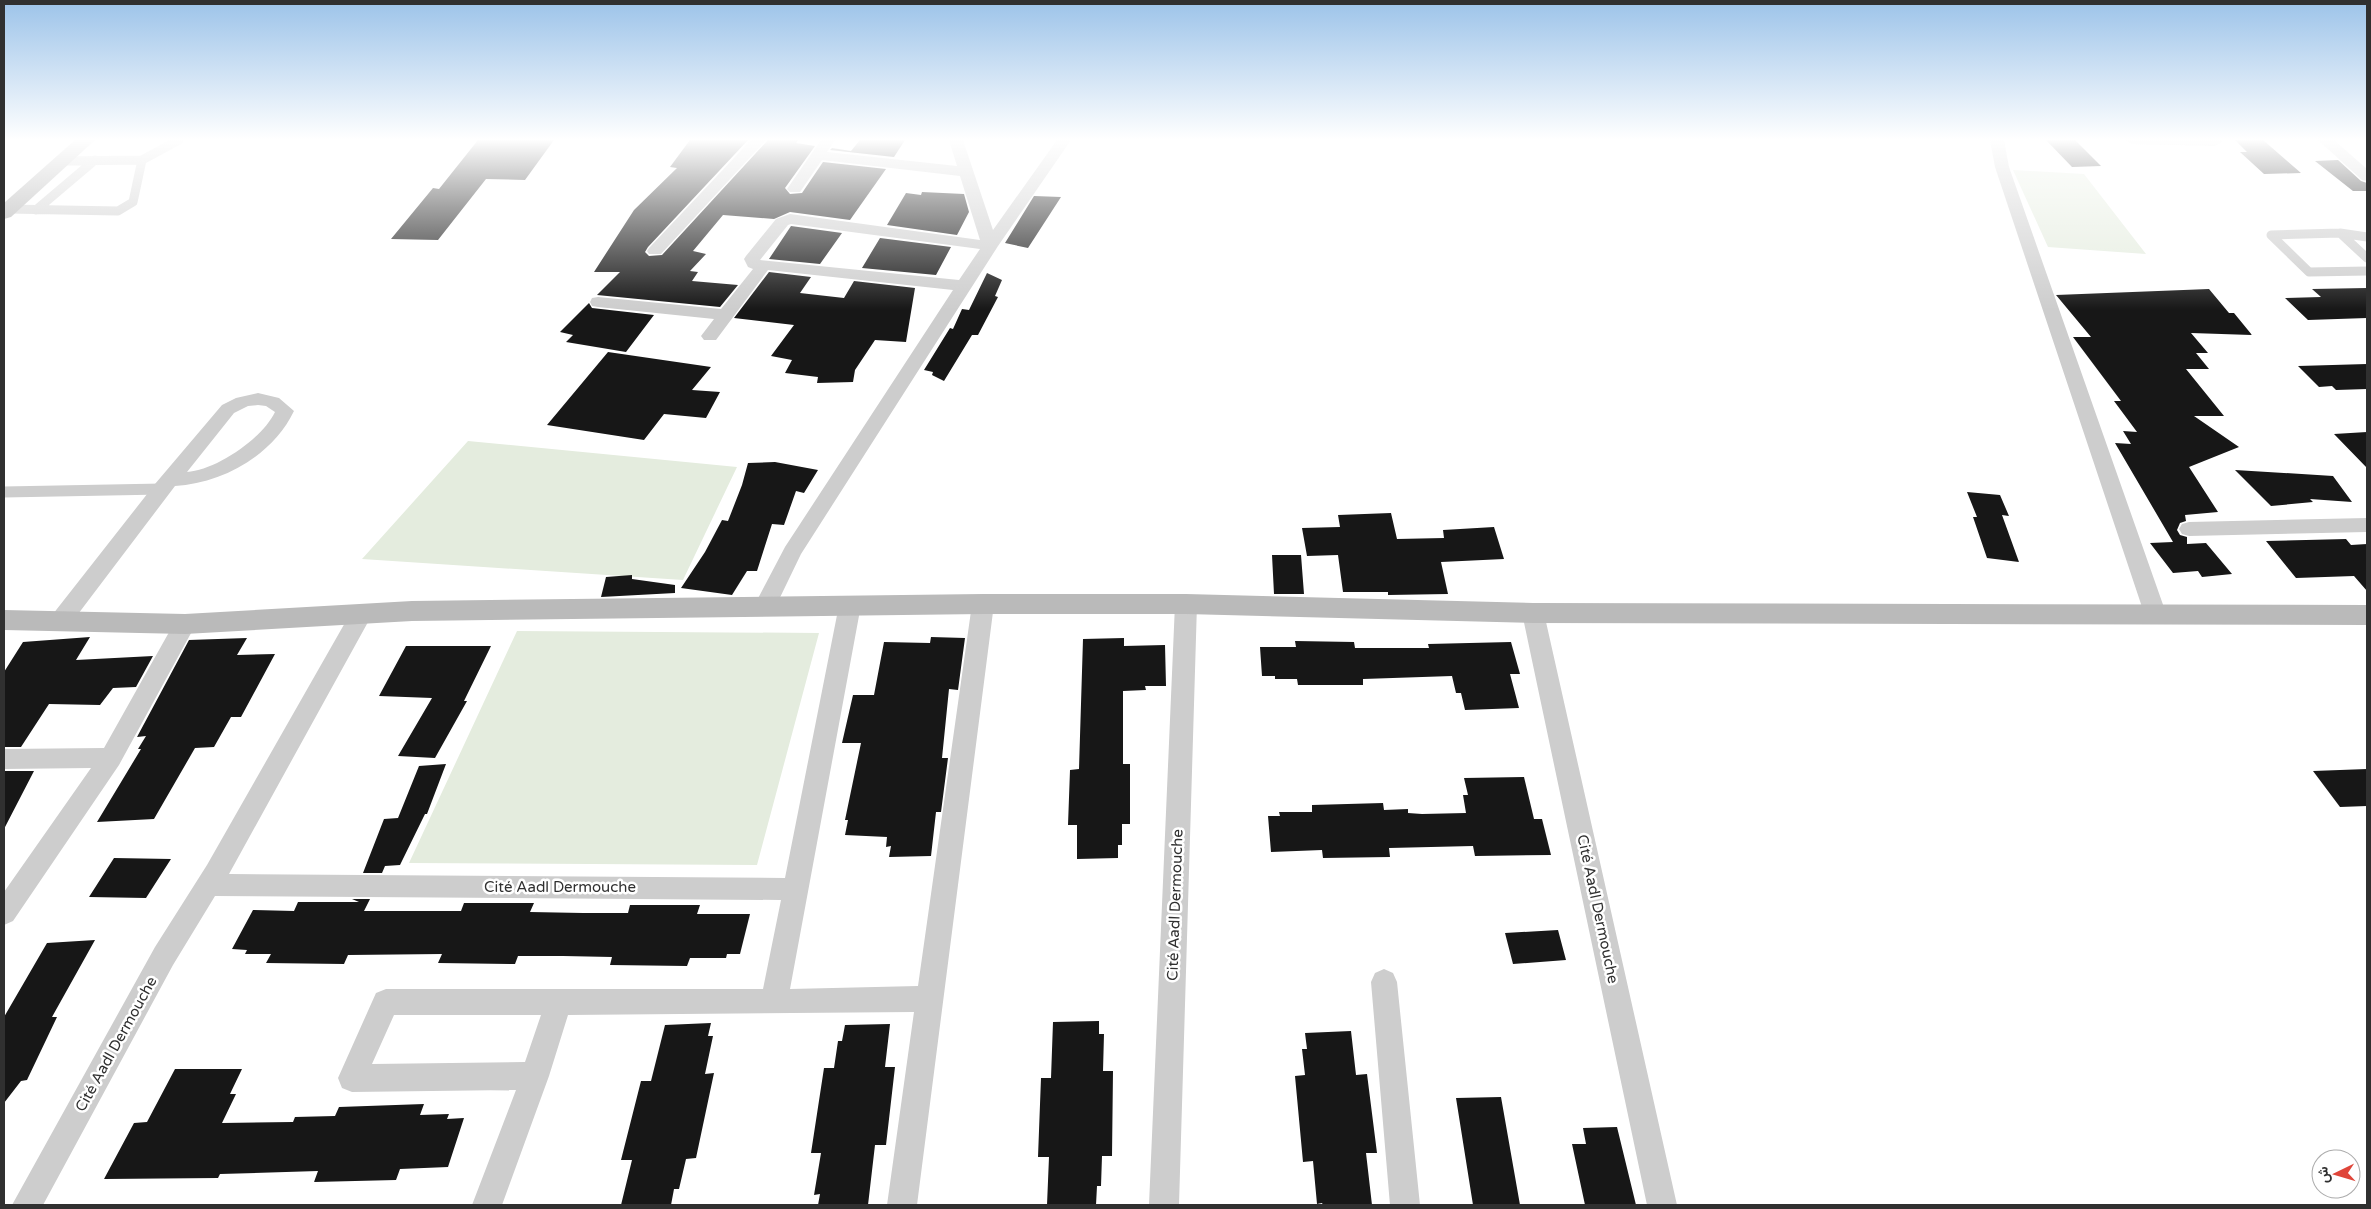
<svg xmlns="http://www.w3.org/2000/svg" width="2371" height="1209" font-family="'Varela Round',Vazirmatn,sans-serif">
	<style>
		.green { fill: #e4ecde }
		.building { fill: #171717 }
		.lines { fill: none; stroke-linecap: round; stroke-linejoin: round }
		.lane-far1 { stroke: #cdcdcd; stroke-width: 9 }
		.lane { stroke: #cdcdcd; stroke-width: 11 }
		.street { fill: #cdcdcd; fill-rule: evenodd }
		.secondary { fill: #bababa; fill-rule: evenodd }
		.primary { fill: #a8a8a8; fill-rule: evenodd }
		.labels { text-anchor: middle; stroke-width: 5; stroke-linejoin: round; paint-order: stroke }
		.near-street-label { font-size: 15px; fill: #303030; stroke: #fff }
	</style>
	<rect width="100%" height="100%" fill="#fff"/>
	<path class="green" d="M 2013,170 L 2084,174 L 2146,254 L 2048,247 Z
		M 468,441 L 737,467 L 683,580 L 362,559 Z
		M 517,631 L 819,633 L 757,865 L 409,863 Z"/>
	<path class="building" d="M 478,140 L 554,140 L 525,180 L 486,179 L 438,240 L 391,239 L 433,188 L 439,189 Z
		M 690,140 L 748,140 L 648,247 L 645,252 L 649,256 L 662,255 L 768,140 L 798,140 L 796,143 L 815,146 L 785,188 L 790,194 L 802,193 L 823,162 L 886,169 L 850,220 L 790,212 L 774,219 L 723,215 L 693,251 L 706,254 L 690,271 L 698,272 L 692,281 L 738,285 L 720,307 L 597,295 L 620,272 L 594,272 L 634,210 L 677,168 L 670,167 Z
		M 860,140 L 905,140 L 894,157 L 830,150 L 832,148 L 851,151 Z
		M 2046,140 L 2075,140 L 2101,166 L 2072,167 Z
		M 2235,140 L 2263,140 L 2301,173 L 2264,174 L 2240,152 L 2247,152 Z
		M 2338,160 L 2361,181 L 2367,183 L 2367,191 L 2353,191 L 2315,161 Z
		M 922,192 L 964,194 L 969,212 L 957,235 L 887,225 L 906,193 L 921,195 Z
		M 1034,196 L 1061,197 L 1028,248 L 1005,243 Z
		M 791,226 L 842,233 L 820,264 L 769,259 Z
		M 880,238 L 951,247 L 936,275 L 862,268 Z
		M 769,272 L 811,277 L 800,293 L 844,298 L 854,281 L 915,288 L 906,342 L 875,340 L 855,370 L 853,382 L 817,383 L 818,377 L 785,373 L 792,360 L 771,356 L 794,325 L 734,318 Z
		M 987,273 L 1002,280 L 995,296 L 998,297 L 978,335 L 972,335 L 944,381 L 932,375 L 933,372 L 924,370 L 950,328 L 953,329 L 962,309 L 969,310 Z
		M 2367,288 L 2367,318 L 2308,320 L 2285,298 L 2321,297 L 2312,289 Z
		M 2209,289 L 2229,313 L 2234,313 L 2252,335 L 2191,333 L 2208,353 L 2196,353 L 2209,369 L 2186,369 L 2224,416 L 2194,416 L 2239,447 L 2189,467 L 2218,512 L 2185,515 L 2186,521 L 2180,523 L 2177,530 L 2180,535 L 2187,537 L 2187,544 L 2206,543 L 2232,574 L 2202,577 L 2198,571 L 2173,573 L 2150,543 L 2173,542 L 2115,443 L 2131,444 L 2123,431 L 2137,432 L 2114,401 L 2121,401 L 2073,337 L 2091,337 L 2056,295 Z
		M 589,303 L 592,308 L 654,315 L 626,352 L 566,342 L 573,335 L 560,332 Z
		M 608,352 L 711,367 L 692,390 L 720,392 L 706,418 L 664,414 L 644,440 L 547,425 Z
		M 2367,364 L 2367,389 L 2336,390 L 2332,386 L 2319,387 L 2298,366 Z
		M 2367,432 L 2367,468 L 2334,434 Z
		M 775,462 L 818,470 L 804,493 L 796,491 L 784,525 L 772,524 L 757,571 L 747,571 L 732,595 L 681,588 L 705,552 L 722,520 L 728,521 L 742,485 L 748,463 Z
		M 2235,470 L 2333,476 L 2352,502 L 2310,499 L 2313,502 L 2271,506 Z
		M 1967,492 L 2000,495 L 2009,516 L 2002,515 L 2019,562 L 1987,558 L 1973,517 L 1977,517 Z
		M 1391,513 L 1397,539 L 1444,538 L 1443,530 L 1494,527 L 1504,559 L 1441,562 L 1448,594 L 1388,595 L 1388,592 L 1343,592 L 1338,555 L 1307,556 L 1302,528 L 1340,527 L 1338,515 Z
		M 2346,539 L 2351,545 L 2367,544 L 2367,591 L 2354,576 L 2296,578 L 2266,541 Z
		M 1272,555 L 1301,555 L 1304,594 L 1274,594 Z
		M 632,575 L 632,579 L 675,585 L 675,593 L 601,597 L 606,577 Z
		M 90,637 L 76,660 L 153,656 L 136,687 L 113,688 L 100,705 L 49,704 L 21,747 L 4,747 L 4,672 L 23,642 Z
		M 931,637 L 965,638 L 958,690 L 949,689 L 942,758 L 948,758 L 941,812 L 936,812 L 931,856 L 889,857 L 891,846 L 886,847 L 887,837 L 845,835 L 848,820 L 845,820 L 861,743 L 842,743 L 853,695 L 874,695 L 884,642 L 930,643 Z
		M 247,638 L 237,655 L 275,654 L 241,717 L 231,717 L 214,747 L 195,748 L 154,819 L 97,822 L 141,749 L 138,749 L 146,736 L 137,737 L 189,640 Z
		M 1124,638 L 1124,646 L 1165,645 L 1166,686 L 1145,686 L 1146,690 L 1123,691 L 1123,764 L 1130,764 L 1130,824 L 1122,824 L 1122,845 L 1118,845 L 1118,858 L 1077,859 L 1077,825 L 1068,825 L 1070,770 L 1079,769 L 1083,639 Z
		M 1295,641 L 1354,642 L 1355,648 L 1429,648 L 1428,644 L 1511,642 L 1520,674 L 1510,674 L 1519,708 L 1465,710 L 1461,693 L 1456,693 L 1452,676 L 1363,679 L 1363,685 L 1298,685 L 1297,679 L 1275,679 L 1275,676 L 1262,676 L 1260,647 L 1296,647 Z
		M 406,646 L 491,646 L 464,701 L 467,701 L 435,758 L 398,756 L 432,698 L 379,696 Z
		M 446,764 L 427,814 L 425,814 L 400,865 L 385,866 L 382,873 L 363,873 L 384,819 L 398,818 L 419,766 Z
		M 2367,769 L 2367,806 L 2340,807 L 2313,771 Z
		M 4,771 L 34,771 L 4,829 Z
		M 1524,777 L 1534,819 L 1542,819 L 1551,855 L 1475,856 L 1473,846 L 1389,848 L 1390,857 L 1323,858 L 1322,850 L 1271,852 L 1268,816 L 1280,816 L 1279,812 L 1312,812 L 1312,805 L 1383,803 L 1384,810 L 1408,809 L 1408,813 L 1422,814 L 1466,813 L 1463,795 L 1468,795 L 1464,778 Z
		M 114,858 L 171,859 L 146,898 L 89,897 Z
		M 352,899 L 370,899 L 364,911 L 461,911 L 464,903 L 534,903 L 530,912 L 583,913 L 628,913 L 630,905 L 700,905 L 697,914 L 750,914 L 740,954 L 727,954 L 726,958 L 690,958 L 687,966 L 610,965 L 612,957 L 563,956 L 518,956 L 515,964 L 438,963 L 442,954 L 348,955 L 344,964 L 266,963 L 271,954 L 245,954 L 247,950 L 232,949 L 253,910 L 294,911 L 298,902 L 359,902 Z
		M 1558,930 L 1566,960 L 1513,964 L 1505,933 Z
		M 95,940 L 52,1017 L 57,1017 L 27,1080 L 21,1081 L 4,1103 L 4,1017 L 47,943 Z
		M 1099,1021 L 1099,1034 L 1104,1034 L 1103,1071 L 1113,1071 L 1112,1156 L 1102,1156 L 1101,1186 L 1097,1186 L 1096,1205 L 1047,1205 L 1049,1157 L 1038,1157 L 1041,1078 L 1051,1078 L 1053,1022 Z
		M 711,1023 L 708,1036 L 713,1036 L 705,1074 L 714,1073 L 696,1158 L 686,1159 L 679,1189 L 674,1189 L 671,1205 L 621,1205 L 632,1160 L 621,1160 L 641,1081 L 651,1081 L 665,1025 Z
		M 890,1024 L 885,1067 L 895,1067 L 886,1145 L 875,1145 L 868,1205 L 818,1205 L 820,1194 L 814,1195 L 821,1153 L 811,1153 L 824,1068 L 834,1068 L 838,1041 L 842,1041 L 845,1025 Z
		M 1351,1031 L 1356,1075 L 1367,1074 L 1377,1153 L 1366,1153 L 1372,1205 L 1323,1205 L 1322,1203 L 1317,1204 L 1313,1161 L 1303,1162 L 1295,1076 L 1305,1075 L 1302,1049 L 1307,1049 L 1305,1033 Z
		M 175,1069 L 242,1069 L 230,1094 L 236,1094 L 222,1123 L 293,1122 L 295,1117 L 335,1116 L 339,1107 L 424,1104 L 420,1115 L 449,1114 L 447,1119 L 464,1118 L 448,1167 L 400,1169 L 396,1180 L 314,1182 L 318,1171 L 220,1174 L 218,1178 L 104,1179 L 134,1123 L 147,1122 Z
		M 1501,1097 L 1520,1205 L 1473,1205 L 1456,1098 Z
		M 1617,1127 L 1636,1205 L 1585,1205 L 1572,1144 L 1586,1144 L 1583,1128 Z"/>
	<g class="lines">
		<path class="lane-far1" d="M 62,161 L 142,160 L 179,140
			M 8,209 L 118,211 L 133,202 L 142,160
			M 36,210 L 95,160
			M 2340,233 L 2367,258
			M 2367,237 L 2340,233 L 2271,235 L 2309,272 L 2367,271"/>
		<path class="lane" d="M 4,492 L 162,489"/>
		<path class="street" d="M 751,140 L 766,140 L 661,254 L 649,254 L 647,251 L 649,248 Z
			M 821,140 L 835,140 L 827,152 L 957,166 L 949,140 L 963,140 L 993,230 L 1057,140 L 1071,140 L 998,246 L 801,554 L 773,612 L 765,614 L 757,612 L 754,606 L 785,547 L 953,290 L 768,270 L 716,340 L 704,340 L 701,336 L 714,319 L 598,307 L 592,306 L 590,302 L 592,298 L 598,297 L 721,309 L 753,269 L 748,267 L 744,259 L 746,256 L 776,219 L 790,214 L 980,240 L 960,176 L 822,160 L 800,192 L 790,192 L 787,189 ZM 791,224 L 980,249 L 959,280 L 760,260 L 788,225 Z
			M 1990,140 L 2004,140 L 2009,167 L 2167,616 L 2164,622 L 2156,624 L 2148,622 L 2145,616 L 1995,167 Z
			M 2125,140 L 2221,140 L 2222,142 L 2215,146 L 2132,144 Z
			M 2318,140 L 2334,140 L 2367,169 L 2367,181 L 2362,180 Z
			M 258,393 L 279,398 L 294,411 C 273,455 223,483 175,486 L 69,626 L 61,628 L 53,626 L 50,620 L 53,614 L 155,484 L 222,405 L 236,398 ZM 258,405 L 266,406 L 275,412 C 262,439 216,470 187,472 L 234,413 L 248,406 Z
			M 2367,518 L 2367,532 L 2189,536 L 2182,534 L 2179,529 L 2182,524 L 2189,522 Z
			M 983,596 L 991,598 L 994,604 L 917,1205 L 887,1205 L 914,1012 L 568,1015 L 549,1076 L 502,1205 L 472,1205 L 516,1090 L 352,1092 L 342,1088 L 338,1078 L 376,993 L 386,989 L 763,989 L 781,900 L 215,896 L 173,965 L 43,1205 L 12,1205 L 155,947 L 207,865 L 354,607 L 362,605 L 370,607 L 373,613 L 229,874 L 785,878 L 839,605 L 842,599 L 850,597 L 858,599 L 861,605 L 790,989 L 918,986 L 972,604 L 975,598 ZM 394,1015 L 541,1015 L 525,1062 L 372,1064 Z
			M 1186,596 L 1194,598 L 1197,604 L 1179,1205 L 1149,1205 L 1175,604 L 1178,598 Z
			M 1533,605 L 1541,607 L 1544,613 L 1677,1205 L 1647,1205 L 1522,613 L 1525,607 Z
			M 185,616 L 193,618 L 196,624 L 119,765 L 13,921 L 4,925 L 4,892 L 91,768 L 4,769 L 4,749 L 104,748 L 177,618 Z
			M 1384,969 L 1393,973 L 1397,982 L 1420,1205 L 1390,1205 L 1371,982 L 1375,973 Z"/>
		<path class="secondary" d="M 983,594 L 1186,594 L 1533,603 L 2367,605 L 2367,625 L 1533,623 L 1186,614 L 983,614 L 412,621 L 185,634 L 4,630 L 4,610 L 185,614 L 412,601 Z"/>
		<path class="primary" d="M 75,140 L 95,140 L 11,217 L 4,219 L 4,203 Z"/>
	</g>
	<linearGradient id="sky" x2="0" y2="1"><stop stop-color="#9cc3e9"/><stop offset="0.45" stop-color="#fff"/><stop offset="1" stop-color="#fff" stop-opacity="0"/></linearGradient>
	<rect width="2371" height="310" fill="url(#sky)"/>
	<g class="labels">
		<g class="near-street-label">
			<text x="560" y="892">Cité Aadl Dermouche</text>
			<text transform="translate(1175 905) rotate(-88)" y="5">Cité Aadl Dermouche</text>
			<text transform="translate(1598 909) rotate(78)" y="5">Cité Aadl Dermouche</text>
			<text transform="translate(116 1044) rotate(-61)" y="5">Cité Aadl Dermouche</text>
		</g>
	</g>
	<rect width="2371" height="1209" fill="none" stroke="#303030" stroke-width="10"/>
	<g transform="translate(2336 1174) rotate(265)"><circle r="24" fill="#ffffff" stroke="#acacac"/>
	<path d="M0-4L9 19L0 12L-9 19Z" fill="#df4539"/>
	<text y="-8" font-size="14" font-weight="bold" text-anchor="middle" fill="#303030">ش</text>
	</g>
</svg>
